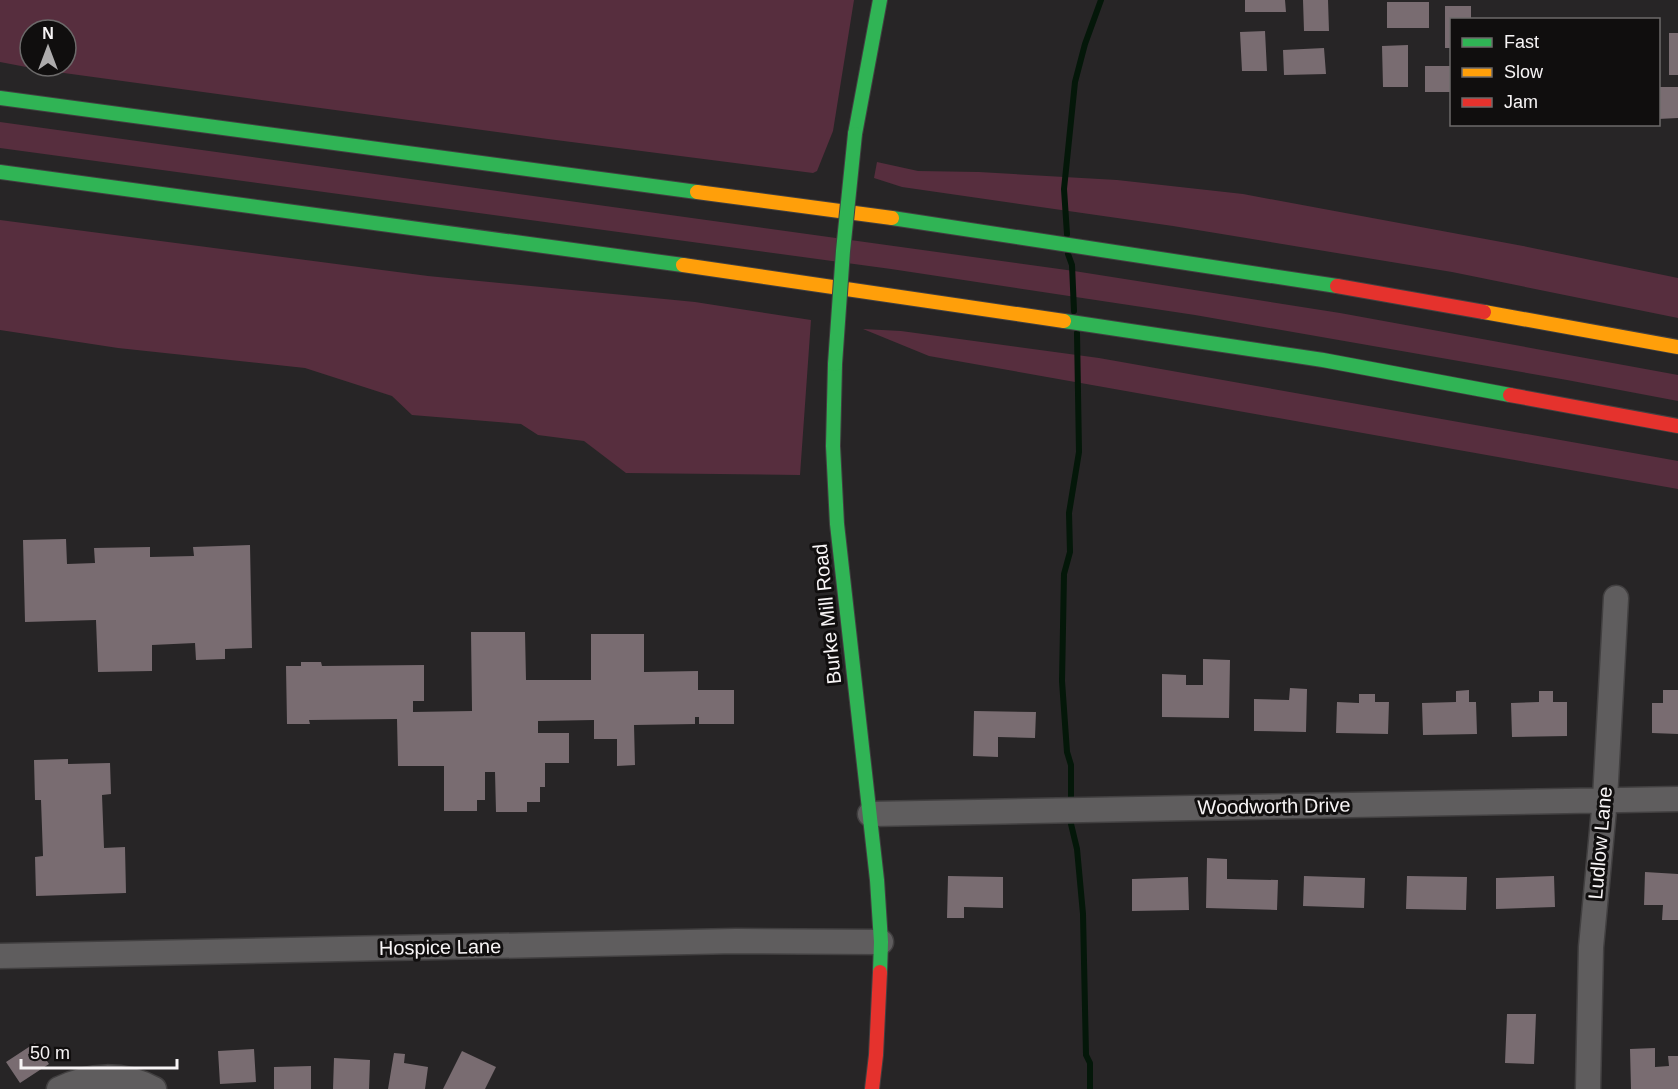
<svg xmlns="http://www.w3.org/2000/svg" width="1678" height="1089" font-family="Arial,sans-serif">
	<style>
		.green { fill: #572e3e; fill-rule: evenodd }
		.lines { fill: none; stroke-linecap: round; stroke-linejoin: round }
		.stream { stroke: #041709; stroke-width: 6 }
		.building { fill: #796c71 }
		.street-casing { stroke: #424041; stroke-width: 27 }
		.fast-casing { stroke: #424041; stroke-width: 16 }
		.slow-casing { stroke: #424041; stroke-width: 16 }
		.jam-casing { stroke: #424041; stroke-width: 16 }
		.street { stroke: #5f5d5e; stroke-width: 24 }
		.fast { stroke: #30b455; stroke-width: 14 }
		.slow { stroke: #ff9f0a; stroke-width: 14 }
		.jam { stroke: #e5322d; stroke-width: 14 }
		.fast-bridge-casing { stroke: #424041; stroke-width: 16; stroke-linecap: butt }
		.fast-bridge { stroke: #30b455; stroke-width: 14 }
		.labels { text-anchor: middle; stroke-width: 6; stroke-linejoin: round; paint-order: stroke }
		.street-label { font-size: 20px; fill: #f7f4f5; stroke: #100e0e }
	</style>
	<rect width="100%" height="100%" fill="#272526"/>
	<path class="green" d="M 0,0 L 854,0 L 833,131 L 817,171 L 813,173 L 548,139 L 42,70 L 0,62 ZM 30,30 L 66,30 L 66,66 L 30,66 Z
		M 0,122 L 1074,271 L 1340,313 L 1678,375 L 1678,401 L 1567,380 L 1195,315 L 891,269 L 0,148 Z
		M 877,162 L 918,171 L 979,172 L 1117,180 L 1243,194 L 1523,246 L 1678,278 L 1678,318 L 1452,272 L 1173,226 L 902,187 L 874,178 Z
		M 0,220 L 428,276 L 695,302 L 811,320 L 800,475 L 626,473 L 584,441 L 538,435 L 521,424 L 412,415 L 392,396 L 305,368 L 118,348 L 0,330 Z
		M 863,329 L 901,331 L 1099,358 L 1678,461 L 1678,489 L 929,356 Z"/>
	<g class="lines">
		<path class="stream" d="M 1067,234 L 1064,189 L 1075,82 L 1085,44 L 1101,0
			M 1068,254 L 1072,265 L 1074,311
			M 1071,804 L 1071,765 L 1067,752 L 1062,681 L 1064,574 L 1070,552 L 1069,513 L 1079,452 L 1077,333
			M 1071,814 L 1071,824 L 1077,849 L 1083,914 L 1086,1055 L 1090,1063 L 1090,1089"/>
	</g>
	<path class="building" d="M 1245,0 L 1285,0 L 1286,12 L 1245,12 Z
		M 1303,0 L 1328,0 L 1329,31 L 1304,31 Z
		M 1387,2 L 1429,2 L 1429,28 L 1387,28 Z
		M 1445,6 L 1471,6 L 1471,20 L 1452,20 L 1452,48 L 1445,48 Z
		M 1265,31 L 1267,71 L 1242,71 L 1240,32 Z
		M 1669,33 L 1678,33 L 1678,75 L 1669,75 Z
		M 1408,45 L 1408,87 L 1383,87 L 1382,46 Z
		M 1324,48 L 1326,74 L 1284,75 L 1283,50 Z
		M 1425,66 L 1452,66 L 1452,92 L 1425,92 Z
		M 1658,87 L 1678,87 L 1678,118 L 1658,119 Z
		M 66,539 L 67,564 L 95,563 L 94,548 L 150,547 L 150,557 L 194,556 L 193,547 L 250,545 L 252,648 L 225,649 L 225,659 L 196,660 L 195,643 L 152,645 L 152,671 L 98,672 L 96,620 L 25,622 L 23,540 Z
		M 471,632 L 525,632 L 526,680 L 591,680 L 591,634 L 644,634 L 644,672 L 698,671 L 698,690 L 734,690 L 734,724 L 699,724 L 699,717 L 695,717 L 695,724 L 634,725 L 635,765 L 617,766 L 617,739 L 594,739 L 594,720 L 538,721 L 538,733 L 569,733 L 569,763 L 545,763 L 545,787 L 540,787 L 540,802 L 527,802 L 527,812 L 496,812 L 495,772 L 485,772 L 485,800 L 477,800 L 477,811 L 444,811 L 444,766 L 398,766 L 397,719 L 309,720 L 310,724 L 287,724 L 286,666 L 301,666 L 301,662 L 321,662 L 322,666 L 424,665 L 424,701 L 413,701 L 413,712 L 472,711 Z
		M 1203,659 L 1230,660 L 1229,718 L 1162,717 L 1162,674 L 1186,675 L 1186,685 L 1203,685 Z
		M 1290,688 L 1307,689 L 1306,732 L 1254,731 L 1254,699 L 1289,700 Z
		M 1469,690 L 1469,702 L 1476,702 L 1477,734 L 1423,735 L 1422,703 L 1456,702 L 1456,691 Z
		M 1663,690 L 1678,690 L 1678,734 L 1652,733 L 1652,703 L 1663,703 Z
		M 1539,691 L 1553,691 L 1553,702 L 1567,702 L 1567,736 L 1512,737 L 1511,703 L 1539,702 Z
		M 1359,694 L 1375,694 L 1375,702 L 1389,702 L 1388,734 L 1336,733 L 1337,702 L 1359,703 Z
		M 974,711 L 1036,712 L 1035,738 L 998,737 L 998,757 L 973,756 Z
		M 68,759 L 68,764 L 110,763 L 111,794 L 102,795 L 104,848 L 125,847 L 126,893 L 36,896 L 35,857 L 43,856 L 41,800 L 35,800 L 34,760 Z
		M 1207,858 L 1227,859 L 1227,879 L 1278,880 L 1277,910 L 1206,908 Z
		M 1645,872 L 1678,874 L 1678,920 L 1662,920 L 1663,905 L 1644,905 Z
		M 948,876 L 1003,877 L 1003,908 L 964,907 L 964,918 L 947,918 Z
		M 1304,876 L 1365,878 L 1364,908 L 1303,906 Z
		M 1407,876 L 1467,877 L 1466,910 L 1406,909 Z
		M 1554,876 L 1555,907 L 1496,909 L 1496,878 Z
		M 1188,877 L 1189,910 L 1132,911 L 1132,879 Z
		M 1507,1014 L 1536,1014 L 1534,1064 L 1505,1063 Z
		M 35,1043 L 49,1064 L 20,1083 L 6,1062 Z
		M 1655,1048 L 1655,1067 L 1669,1066 L 1668,1056 L 1678,1056 L 1678,1089 L 1631,1089 L 1630,1049 Z
		M 254,1049 L 256,1082 L 220,1084 L 218,1051 Z
		M 462,1051 L 496,1067 L 485,1089 L 443,1089 Z
		M 394,1053 L 405,1054 L 404,1063 L 428,1067 L 425,1089 L 388,1089 Z
		M 334,1058 L 370,1060 L 369,1089 L 333,1089 Z
		M 311,1066 L 311,1089 L 274,1089 L 274,1067 Z"/>
	<g class="lines">
		<g class="street-casing">
			<path id="street" d="M 870,814 L 1678,799
				M 0,956 L 736,941 L 881,942
				M 59,1089 C 89,1074 124,1073 154,1089
				M 1588,1089 L 1591,947 L 1605,799 L 1616,598"/>
		</g>
		<g class="fast-casing">
			<path id="fast" d="M 0,98 L 697,192
				M 855,134 L 880,0
				M 0,172 L 683,265
				M 892,218 L 1337,286
				M 1064,321 L 1323,360 L 1510,395
				M 835,364 L 833,446 L 837,524 L 877,880 L 881,942 L 880,972"/>
		</g>
		<g class="slow-casing">
			<path id="slow" d="M 697,192 L 892,218
				M 683,265 L 1064,321
				M 1484,312 L 1678,347"/>
		</g>
		<g class="jam-casing">
			<path id="jam" d="M 1337,286 L 1484,312
				M 1510,395 L 1678,426
				M 872,1089 L 876,1055 L 880,972"/>
		</g>
		<use href="#street" class="street"/>
		<use href="#fast" class="fast"/>
		<use href="#slow" class="slow"/>
		<use href="#jam" class="jam"/>
		<g class="fast-bridge-casing">
			<path id="fast-bridge" d="M 835,364 L 843,251 L 855,134"/>
		</g>
		<use href="#fast-bridge" class="fast-bridge"/>
	</g>
	<g class="labels">
		<g class="street-label">
			<text transform="translate(827 614) rotate(-96)" y="7">Burke Mill Road</text>
			<text transform="translate(1274 806) rotate(-1)" y="7">Woodworth Drive</text>
			<text transform="translate(1600 843) rotate(-85)" y="7">Ludlow Lane</text>
			<text transform="translate(440 947) rotate(-1)" y="7">Hospice Lane</text>
		</g>
	</g>
	<rect x="1450" y="18" width="210" height="108" fill="#100e0e" stroke="#6c6a6a" stroke-width="1.5"/>
	<rect x="1462" y="38" width="30" height="9" fill="#30b455" stroke="#6c6a6a" stroke-width="1.5"/>
	<text x="1504" y="48" font-size="18" fill="#f7f4f5">Fast</text>
	<rect x="1462" y="68" width="30" height="9" fill="#ff9f0a" stroke="#6c6a6a" stroke-width="1.5"/>
	<text x="1504" y="78" font-size="18" fill="#f7f4f5">Slow</text>
	<rect x="1462" y="98" width="30" height="9" fill="#e5322d" stroke="#6c6a6a" stroke-width="1.5"/>
	<text x="1504" y="108" font-size="18" fill="#f7f4f5">Jam</text>
	<g transform="translate(48 48)"><circle r="28" fill="#100e0e" stroke="#6c6a6a" stroke-width="1.5"/>
	<path d="M0-4.5L10 22L0 15L-10 22Z" fill="#aeacad"/>
	<text y="-9" font-size="16" font-weight="bold" text-anchor="middle" fill="#f7f4f5">N</text>
	</g>
	<path d="M21 1059v9h156v-9" fill="none" stroke="#f7f4f5" stroke-width="3"/>
	<text x="30" y="1059" font-size="18" fill="#f7f4f5" stroke="#100e0e" stroke-width="4.5" paint-order="stroke">50 m</text>
</svg>
